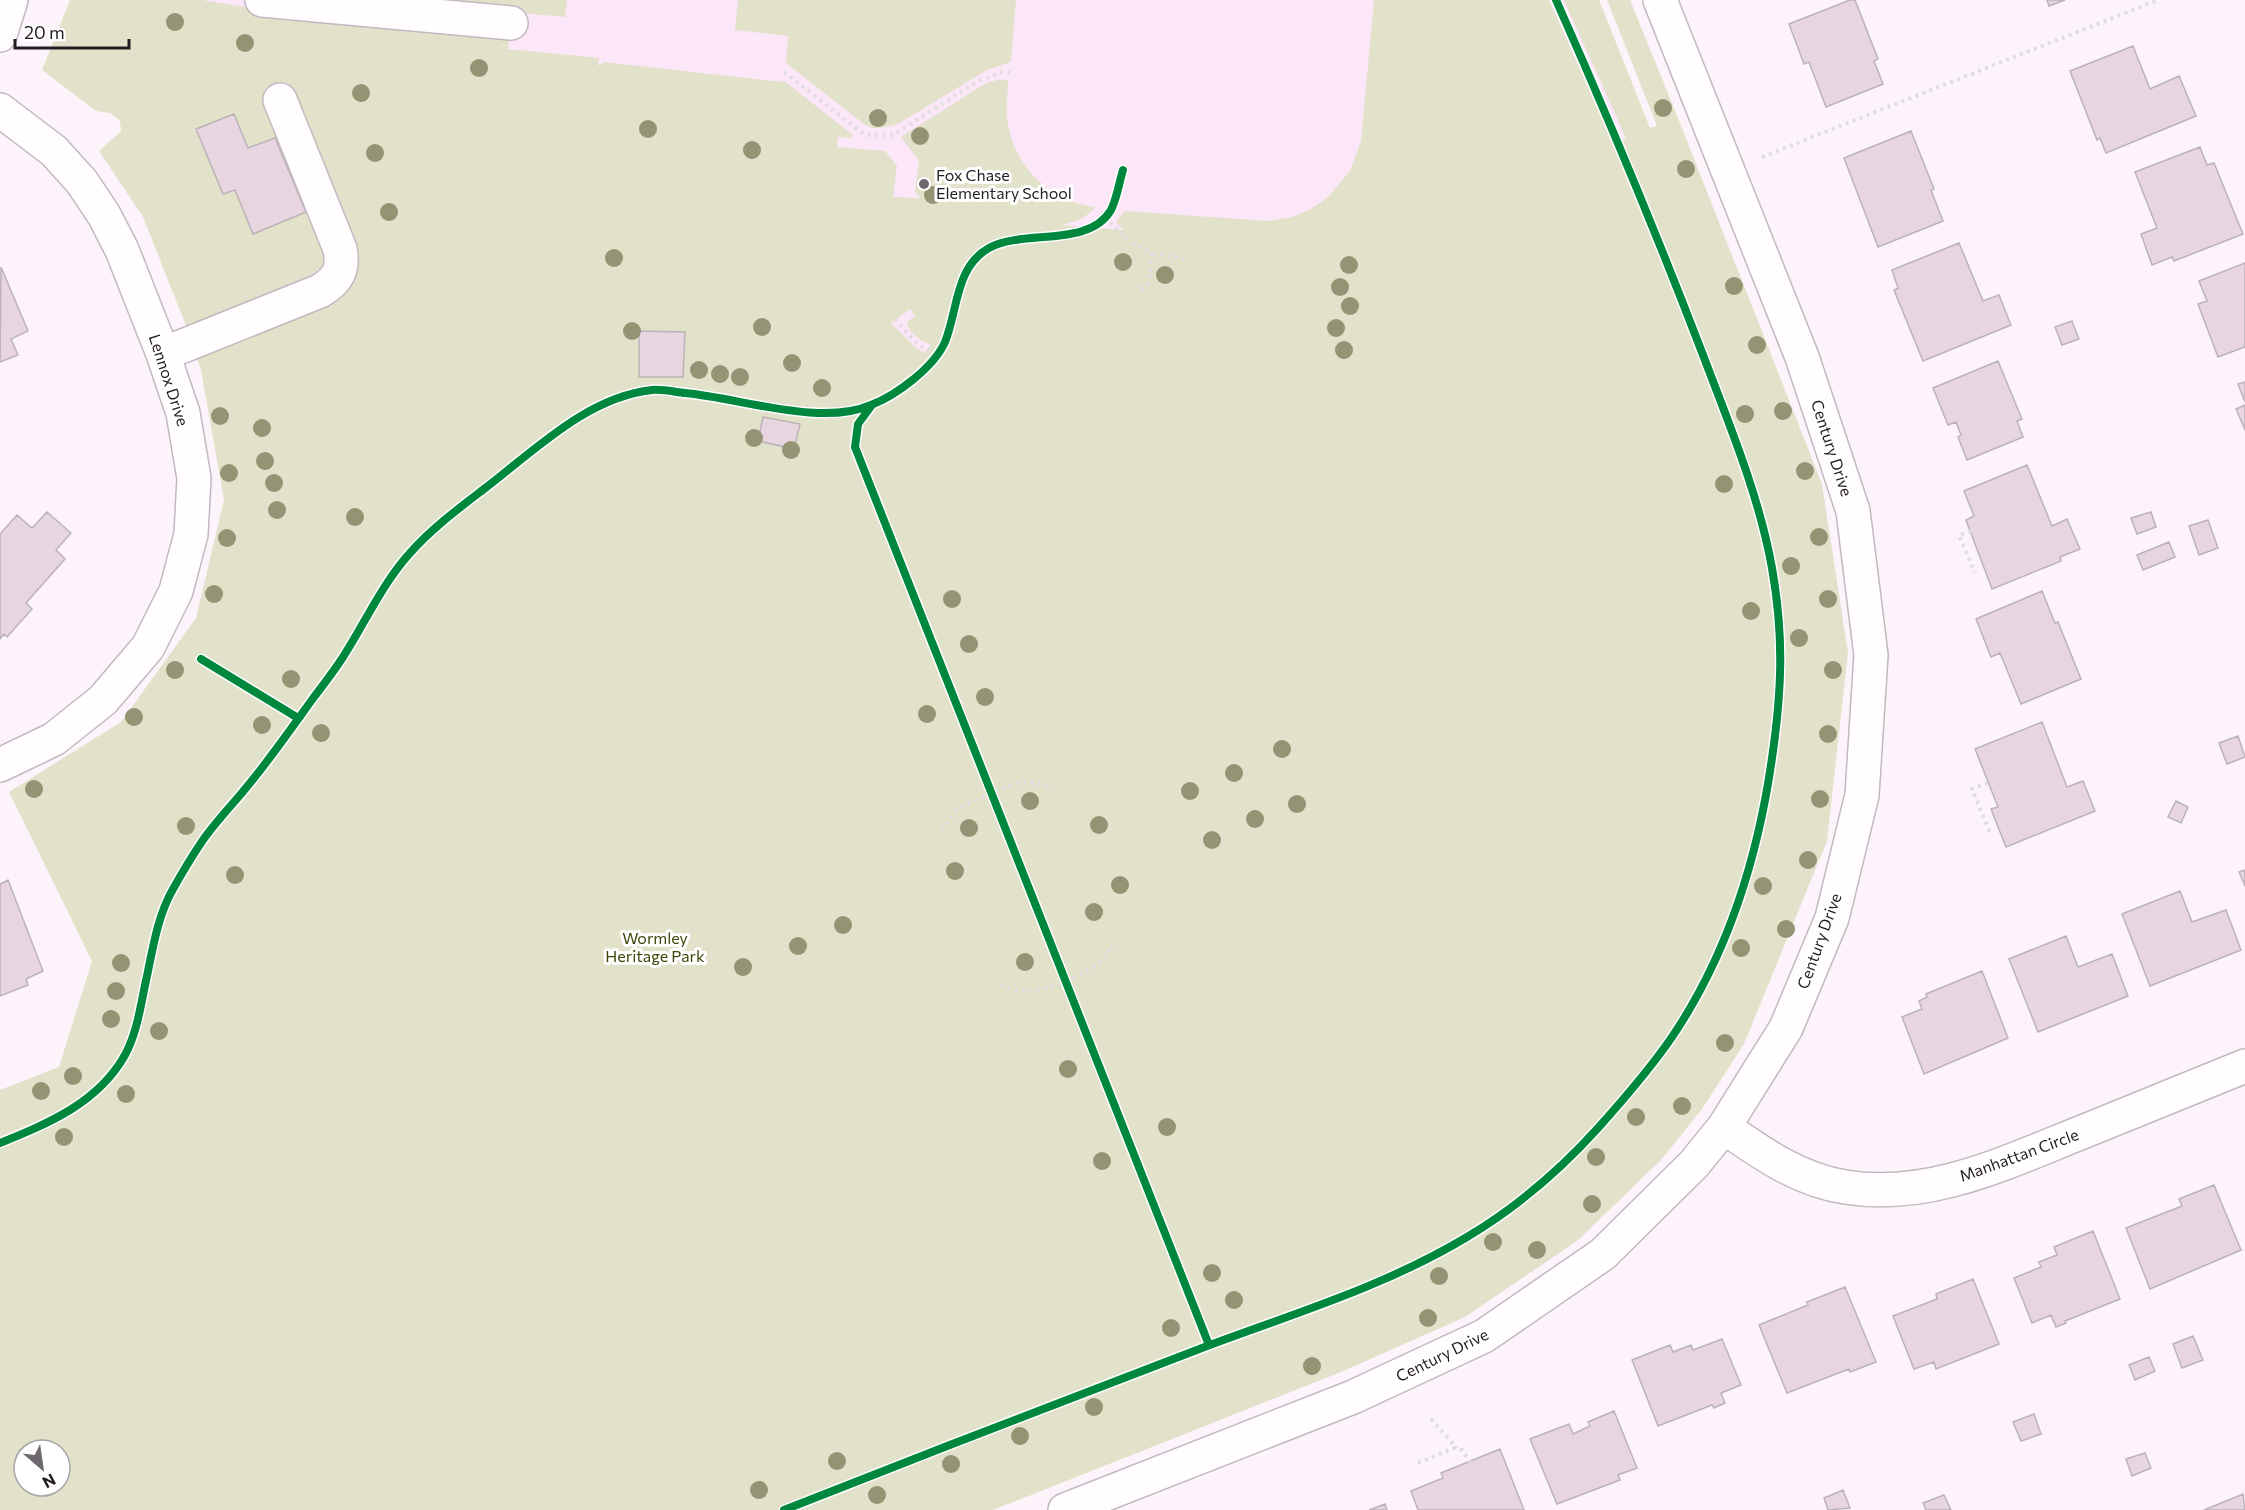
<svg xmlns="http://www.w3.org/2000/svg" width="2245" height="1510" font-family="Commissioner,sans-serif">
	<style>
		.built { fill: #fce7f9 }
		.green { fill: #e2e1ca; fill-rule: evenodd }
		.building { fill: #e7d5df; stroke: #bcb3b8; stroke-width: 1.5 }
		.lines { fill: none; stroke-linecap: round; stroke-linejoin: round }
		.minor-casing { stroke: #c1b9c0; stroke-width: 36 }
		.path { stroke: #dfdddf; stroke-width: 4; stroke-dasharray: 3 4.5; stroke-linecap: butt }
		.minor { stroke: #fffdfe; stroke-width: 33 }
		.cycleway-casing { stroke: #fff; stroke-width: 11 }
		.cycleway { stroke: #00873e; stroke-width: 8 }
		.tree { fill: #949374 }
		.poi-dot { fill: #70686f; stroke: #fff; stroke-width: 2 }
		.labels { text-anchor: middle; stroke-width: 6; stroke-linejoin: round; paint-order: stroke }
		.poi-label { font-size: 16px; fill: #241c24; stroke: #fff; text-anchor: start }
		.street-label { font-size: 16px; fill: #241c24; stroke: #fff }
		.park-label { font-size: 16px; fill: #3f4307; stroke: #fff }
	</style>
	<rect width="100%" height="100%" fill="#fcf4fa"/>
	<path class="built" d="M 82,0 L 1588,0 L 1640,132 L 1345,246 L 1060,225 L 932,344 L 919,360 Z"/>
	<path class="green" d="M 70,0 L 202,0 L 270,11 L 510,34 L 508,49 L 599,58 L 598,66 L 604,62 L 782,82 L 783,80 L 853,135 L 850,138 L 838,137 L 837,147 L 885,151 L 897,166 L 893,197 L 920,198 L 915,191 L 919,161 L 901,137 L 984,84 L 997,80 L 1008,80 C 1008,93 1006,106 1007,118 C 1012,165 1050,202 1096,207 L 1082,219 L 1062,225 L 1123,230 L 1116,222 L 1125,211 L 1268,221 L 1292,217 L 1309,210 L 1328,197 L 1350,171 L 1361,141 L 1374,0 L 1549,0 L 1613,143 L 1626,138 L 1564,0 L 1599,0 L 1650,128 L 1657,126 L 1607,0 L 1630,0 L 1678,118 L 1822,484 L 1848,653 L 1827,841 L 1744,1044 L 1702,1109 L 1661,1160 L 1577,1241 L 1465,1317 L 1341,1372 L 993,1510 L 0,1510 L 0,1090 L 59,1067 L 92,961 L 9,792 L 121,722 L 196,618 L 224,500 L 201,370 L 185,323 L 143,217 L 99,151 L 121,131 L 120,121 L 110,113 L 96,111 L 42,70 ZM 910,309 L 915,316 L 907,322 C 908,333 921,342 931,344 L 924,353 L 913,345 L 891,323 ZM 24,1450 L 60,1450 L 60,1486 L 24,1486 Z
		M 381,0 L 567,0 L 565,17 Z
		M 738,0 L 1016,0 L 1011,62 L 987,70 L 898,124 L 880,128 L 872,128 L 865,125 L 786,63 L 788,36 L 735,30 Z"/>
	<path class="building" d="M 1850,0 L 1855,0 L 1878,59 L 1874,61 L 1883,84 L 1826,107 L 1809,62 L 1804,64 L 1789,24 Z
		M 2047,0 L 2065,0 L 2049,6 Z
		M 2133,46 L 2150,89 L 2179,76 L 2196,116 L 2106,153 L 2100,138 L 2097,140 L 2070,71 Z
		M 234,114 L 248,148 L 275,138 L 306,212 L 253,234 L 235,190 L 223,194 L 196,129 Z
		M 1911,131 L 1934,189 L 1931,190 L 1943,221 L 1878,247 L 1844,158 Z
		M 2200,147 L 2207,165 L 2214,163 L 2243,234 L 2174,261 L 2172,257 L 2152,265 L 2141,234 L 2157,228 L 2135,172 Z
		M 1959,243 L 1983,301 L 1999,295 L 2011,325 L 1923,361 L 1894,290 L 1898,288 L 1892,270 Z
		M 2245,263 L 2245,347 L 2218,357 L 2198,304 L 2207,301 L 2199,281 Z
		M 1,267 L 28,331 L 11,339 L 18,355 L 0,362 Z
		M 2072,321 L 2079,339 L 2062,345 L 2055,327 Z
		M 639,331 L 685,332 L 683,377 L 639,377 Z
		M 1998,361 L 2022,419 L 2017,421 L 2023,437 L 1967,460 L 1958,437 L 1961,435 L 1956,422 L 1948,425 L 1933,388 Z
		M 2245,382 L 2245,402 L 2238,384 Z
		M 2245,405 L 2245,430 L 2236,409 Z
		M 763,417 L 800,424 L 794,449 L 758,441 Z
		M 2027,465 L 2052,526 L 2067,519 L 2080,549 L 2060,557 L 2061,561 L 1992,589 L 1966,520 L 1974,516 L 1964,491 Z
		M 47,512 L 71,533 L 56,550 L 65,559 L 26,603 L 32,609 L 7,637 L 4,634 L 0,639 L 0,534 L 17,515 L 32,528 Z
		M 2151,512 L 2156,527 L 2137,534 L 2131,518 Z
		M 2208,520 L 2218,548 L 2199,555 L 2189,526 Z
		M 2169,542 L 2175,557 L 2143,570 L 2137,555 Z
		M 2042,591 L 2055,623 L 2058,622 L 2081,679 L 2021,704 L 2000,653 L 1991,657 L 1976,619 Z
		M 2042,722 L 2067,787 L 2083,781 L 2095,811 L 2006,847 L 1991,809 L 1998,807 L 1975,749 Z
		M 2238,736 L 2245,757 L 2227,764 L 2219,743 Z
		M 2176,801 L 2188,807 L 2181,823 L 2168,817 Z
		M 2245,870 L 2245,886 L 2239,872 Z
		M 8,880 L 43,971 L 26,979 L 28,985 L 0,996 L 0,884 Z
		M 2180,891 L 2192,922 L 2226,910 L 2241,950 L 2150,986 L 2122,914 Z
		M 2066,936 L 2078,967 L 2112,954 L 2128,996 L 2038,1032 L 2009,959 Z
		M 1982,971 L 2008,1038 L 1924,1074 L 1902,1017 L 1922,1009 L 1919,1001 L 1927,997 L 1926,994 Z
		M 2214,1185 L 2241,1250 L 2150,1289 L 2126,1228 L 2182,1206 L 2179,1199 Z
		M 2093,1231 L 2120,1299 L 2065,1321 L 2066,1323 L 2056,1327 L 2051,1315 L 2032,1323 L 2014,1278 L 2041,1267 L 2039,1262 L 2057,1255 L 2054,1247 Z
		M 1973,1279 L 1999,1344 L 1936,1369 L 1934,1362 L 1914,1369 L 1893,1316 L 1937,1299 L 1936,1294 Z
		M 1845,1287 L 1876,1362 L 1850,1372 L 1849,1369 L 1787,1393 L 1759,1325 L 1808,1305 L 1807,1302 Z
		M 2193,1336 L 2203,1360 L 2182,1368 L 2173,1344 Z
		M 1722,1339 L 1741,1385 L 1721,1393 L 1725,1403 L 1714,1408 L 1712,1405 L 1658,1426 L 1632,1360 L 1670,1345 L 1673,1352 L 1691,1345 L 1693,1350 Z
		M 2149,1357 L 2155,1371 L 2135,1380 L 2129,1365 Z
		M 1614,1411 L 1637,1468 L 1618,1475 L 1620,1480 L 1557,1504 L 1530,1439 L 1569,1424 L 1573,1434 L 1590,1426 L 1588,1422 Z
		M 2034,1414 L 2041,1434 L 2021,1441 L 2013,1422 Z
		M 1500,1449 L 1524,1510 L 1418,1510 L 1411,1491 L 1443,1478 L 1441,1473 Z
		M 2145,1453 L 2151,1468 L 2132,1476 L 2126,1459 Z
		M 1843,1490 L 1850,1508 L 1828,1510 L 1824,1498 Z
		M 2243,1494 L 2245,1510 L 2204,1510 Z
		M 1944,1495 L 1951,1510 L 1926,1510 L 1923,1503 Z
		M 1385,1504 L 1387,1510 L 1369,1510 Z"/>
	<g class="lines">
		<g class="minor-casing">
			<path id="minor" d="M 262,0 L 511,23
				M 0,35 L 11,0
				M 0,110 L 54,151 L 82,182 L 104,215 L 122,250 L 163,354 L 183,413 L 194,478 L 191,534 L 176,591 L 148,647 L 103,700 L 54,739 L 0,765
				M 163,354 L 320,291 C 338,280 344,270 340,249 L 280,100
				M 1724,1127 C 1761,1153 1799,1180 1845,1187 C 1929,1201 2009,1161 2085,1131 C 2138,1109 2192,1088 2245,1066
				M 1065,1510 L 1353,1397 L 1484,1336 L 1603,1254 L 1694,1164 L 1724,1127 L 1786,1028 L 1832,918 L 1862,795 L 1871,655 L 1853,511 L 1802,357 L 1660,0"/>
		</g>
		<path class="path" d="M 784,72 L 865,135 L 893,135 L 976,82 L 1002,72 L 1014,73
			M 1762,157 L 2158,0
			M 1105,217 C 1119,232 1133,247 1154,253 C 1165,256 1175,256 1186,260
			M 1141,289 L 1149,284 L 1152,253
			M 895,319 L 916,343 L 936,356
			M 1971,531 L 1959,535 L 1975,573
			M 1988,783 L 1972,789 L 1990,833
			M 942,830 L 957,810 L 969,803 L 1011,785 L 1027,781 L 1054,788
			M 1001,984 C 1005,986 1010,989 1014,990 C 1036,996 1080,978 1098,964 C 1106,957 1110,950 1114,941
			M 1431,1419 L 1457,1448
			M 1418,1463 L 1454,1448 L 1462,1450 L 1470,1462"/>
		<use href="#minor" class="minor"/>
		<g class="cycleway-casing">
			<path id="cycleway" d="M 872,405 L 858,424 L 855,447 L 1209,1345
				M 201,659 L 298,718
				M 0,1143 C 49,1123 98,1103 125,1055 C 138,1031 141,1002 147,976 C 153,947 158,915 173,889 C 182,873 192,856 203,840 C 217,820 235,802 250,783 C 273,755 293,726 314,697 C 324,684 334,671 343,657 C 365,623 382,584 410,553 C 431,529 458,509 484,489 C 534,451 587,397 652,390 C 663,389 675,392 685,393 C 740,398 821,427 871,405 C 897,395 934,367 945,342 C 958,310 955,267 989,248 C 1023,229 1089,248 1111,210 C 1117,198 1119,183 1123,170
				M 784,1510 C 923,1455 1062,1401 1202,1348 C 1292,1314 1384,1287 1467,1237 C 1516,1208 1560,1170 1598,1128 C 1624,1099 1650,1069 1672,1037 C 1728,954 1758,857 1772,758 C 1782,690 1784,636 1772,568 C 1759,495 1729,424 1703,355 C 1657,235 1608,117 1556,0"/>
		</g>
		<use href="#cycleway" class="cycleway"/>
	</g>
	<g class="tree">
		<circle cx="175" cy="22" r="9"/>
		<circle cx="245" cy="43" r="9"/>
		<circle cx="479" cy="68" r="9"/>
		<circle cx="361" cy="93" r="9"/>
		<circle cx="1663" cy="108" r="9"/>
		<circle cx="878" cy="118" r="9"/>
		<circle cx="648" cy="129" r="9"/>
		<circle cx="920" cy="136" r="9"/>
		<circle cx="752" cy="150" r="9"/>
		<circle cx="375" cy="153" r="9"/>
		<circle cx="1686" cy="169" r="9"/>
		<circle cx="933" cy="195" r="9"/>
		<circle cx="389" cy="212" r="9"/>
		<circle cx="614" cy="258" r="9"/>
		<circle cx="1123" cy="262" r="9"/>
		<circle cx="1349" cy="265" r="9"/>
		<circle cx="1165" cy="275" r="9"/>
		<circle cx="1734" cy="286" r="9"/>
		<circle cx="1340" cy="287" r="9"/>
		<circle cx="1350" cy="306" r="9"/>
		<circle cx="762" cy="327" r="9"/>
		<circle cx="1336" cy="328" r="9"/>
		<circle cx="632" cy="331" r="9"/>
		<circle cx="1757" cy="345" r="9"/>
		<circle cx="1344" cy="350" r="9"/>
		<circle cx="792" cy="363" r="9"/>
		<circle cx="699" cy="370" r="9"/>
		<circle cx="720" cy="374" r="9"/>
		<circle cx="740" cy="377" r="9"/>
		<circle cx="822" cy="388" r="9"/>
		<circle cx="1783" cy="411" r="9"/>
		<circle cx="1745" cy="414" r="9"/>
		<circle cx="220" cy="416" r="9"/>
		<circle cx="262" cy="428" r="9"/>
		<circle cx="754" cy="438" r="9"/>
		<circle cx="791" cy="450" r="9"/>
		<circle cx="265" cy="461" r="9"/>
		<circle cx="1805" cy="471" r="9"/>
		<circle cx="229" cy="473" r="9"/>
		<circle cx="274" cy="483" r="9"/>
		<circle cx="1724" cy="484" r="9"/>
		<circle cx="277" cy="510" r="9"/>
		<circle cx="355" cy="517" r="9"/>
		<circle cx="1819" cy="537" r="9"/>
		<circle cx="227" cy="538" r="9"/>
		<circle cx="1791" cy="566" r="9"/>
		<circle cx="214" cy="594" r="9"/>
		<circle cx="952" cy="599" r="9"/>
		<circle cx="1828" cy="599" r="9"/>
		<circle cx="1751" cy="611" r="9"/>
		<circle cx="1799" cy="638" r="9"/>
		<circle cx="969" cy="644" r="9"/>
		<circle cx="175" cy="670" r="9"/>
		<circle cx="1833" cy="670" r="9"/>
		<circle cx="291" cy="679" r="9"/>
		<circle cx="985" cy="697" r="9"/>
		<circle cx="927" cy="714" r="9"/>
		<circle cx="134" cy="717" r="9"/>
		<circle cx="262" cy="725" r="9"/>
		<circle cx="321" cy="733" r="9"/>
		<circle cx="1828" cy="734" r="9"/>
		<circle cx="1282" cy="749" r="9"/>
		<circle cx="1234" cy="773" r="9"/>
		<circle cx="34" cy="789" r="9"/>
		<circle cx="1190" cy="791" r="9"/>
		<circle cx="1820" cy="799" r="9"/>
		<circle cx="1030" cy="801" r="9"/>
		<circle cx="1297" cy="804" r="9"/>
		<circle cx="1255" cy="819" r="9"/>
		<circle cx="1099" cy="825" r="9"/>
		<circle cx="186" cy="826" r="9"/>
		<circle cx="969" cy="828" r="9"/>
		<circle cx="1212" cy="840" r="9"/>
		<circle cx="1808" cy="860" r="9"/>
		<circle cx="955" cy="871" r="9"/>
		<circle cx="235" cy="875" r="9"/>
		<circle cx="1120" cy="885" r="9"/>
		<circle cx="1763" cy="886" r="9"/>
		<circle cx="1094" cy="912" r="9"/>
		<circle cx="843" cy="925" r="9"/>
		<circle cx="1786" cy="929" r="9"/>
		<circle cx="798" cy="946" r="9"/>
		<circle cx="1741" cy="948" r="9"/>
		<circle cx="1025" cy="962" r="9"/>
		<circle cx="121" cy="963" r="9"/>
		<circle cx="743" cy="967" r="9"/>
		<circle cx="116" cy="991" r="9"/>
		<circle cx="111" cy="1019" r="9"/>
		<circle cx="159" cy="1031" r="9"/>
		<circle cx="1725" cy="1043" r="9"/>
		<circle cx="1068" cy="1069" r="9"/>
		<circle cx="73" cy="1076" r="9"/>
		<circle cx="41" cy="1091" r="9"/>
		<circle cx="126" cy="1094" r="9"/>
		<circle cx="1682" cy="1106" r="9"/>
		<circle cx="1636" cy="1117" r="9"/>
		<circle cx="1167" cy="1127" r="9"/>
		<circle cx="64" cy="1137" r="9"/>
		<circle cx="1596" cy="1157" r="9"/>
		<circle cx="1102" cy="1161" r="9"/>
		<circle cx="1592" cy="1204" r="9"/>
		<circle cx="1493" cy="1242" r="9"/>
		<circle cx="1537" cy="1250" r="9"/>
		<circle cx="1212" cy="1273" r="9"/>
		<circle cx="1439" cy="1276" r="9"/>
		<circle cx="1234" cy="1300" r="9"/>
		<circle cx="1428" cy="1318" r="9"/>
		<circle cx="1171" cy="1328" r="9"/>
		<circle cx="1312" cy="1366" r="9"/>
		<circle cx="1094" cy="1407" r="9"/>
		<circle cx="1020" cy="1436" r="9"/>
		<circle cx="837" cy="1461" r="9"/>
		<circle cx="951" cy="1464" r="9"/>
		<circle cx="759" cy="1490" r="9"/>
		<circle cx="877" cy="1495" r="9"/>
	</g>
	<circle class="poi-dot" cx="924" cy="184" r="6"/>
	<g class="labels">
		<g class="poi-label">
			<text x="936" y="181">Fox Chase<tspan x="936" dy="18">Elementary School</tspan></text>
		</g>
		<g class="street-label">
			<text transform="translate(169 380) rotate(72)" y="6">Lennox Drive</text>
			<text transform="translate(1832 448) rotate(72)" y="6">Century Drive</text>
			<text transform="translate(1819 941) rotate(-70)" y="6">Century Drive</text>
			<text transform="translate(2019 1155) rotate(-20)" y="6">Manhattan Circle</text>
			<text transform="translate(1442 1355) rotate(-26)" y="6">Century Drive</text>
		</g>
		<g class="park-label">
			<text x="655" y="944">Wormley<tspan x="655" dy="18">Heritage Park</tspan></text>
		</g>
	</g>
	<g transform="translate(42 1468) rotate(151)"><circle r="28" fill="#ffffff" stroke="#a7a4a7" stroke-width="1.5"/>
	<path d="M0-4.5L10 22L0 15L-10 22Z" fill="#70686f"/>
	<text y="-9" font-size="16" font-weight="bold" text-anchor="middle" fill="#241c24">N</text>
	</g>
	<path d="M15 39v9h114v-9" fill="none" stroke="#241c24" stroke-width="3"/>
	<text x="24" y="39" font-size="18" fill="#241c24" stroke="#ffffff" stroke-width="4.5" paint-order="stroke">20 m</text>
</svg>
